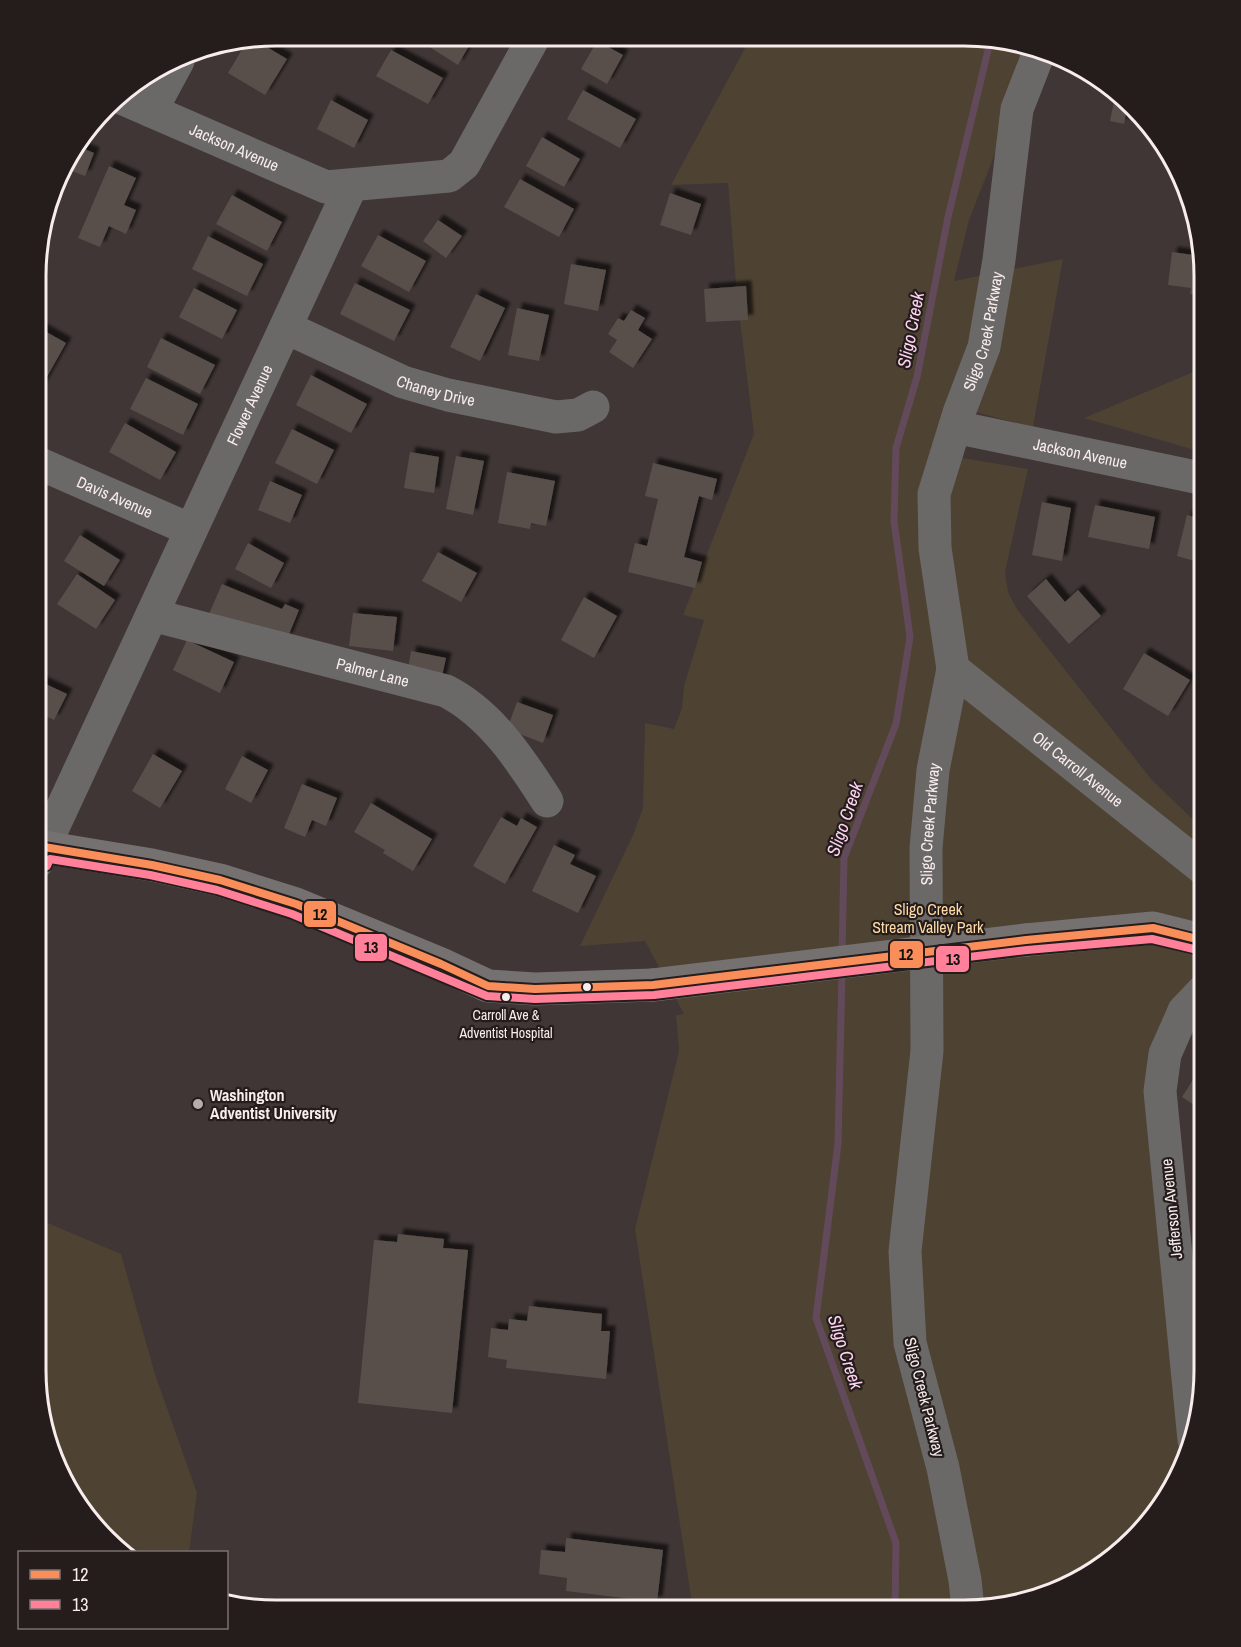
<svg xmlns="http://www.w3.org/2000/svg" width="1241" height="1647" font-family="'Archivo Narrow',sans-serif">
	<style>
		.green { fill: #4e4232 }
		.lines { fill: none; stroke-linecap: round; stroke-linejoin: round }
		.stream { stroke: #634a5b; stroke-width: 7 }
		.building { fill: #584f4b; filter: url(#shadow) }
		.minor { stroke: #6b6868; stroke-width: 33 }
		.major { stroke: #757170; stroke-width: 33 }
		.major-bridge { stroke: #757170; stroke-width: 33 }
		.bus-1-casing { stroke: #241d1c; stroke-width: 12 }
		.bus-2-casing { stroke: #241d1c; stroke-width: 12 }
		.bus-1 { stroke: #fa8e5a; stroke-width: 8 }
		.bus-2 { stroke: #ff8098; stroke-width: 8 }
		.bus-dot { fill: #f8edec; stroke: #241d1c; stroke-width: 2 }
		.poi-dot { fill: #b7adac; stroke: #241d1c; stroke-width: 2 }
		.labels { text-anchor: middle; stroke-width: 4.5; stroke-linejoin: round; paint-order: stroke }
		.bus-label { font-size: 14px; fill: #f8edec; stroke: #241d1c }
		.street-label { font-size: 16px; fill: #f8edec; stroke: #241d1c }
		.park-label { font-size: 16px; fill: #fddaa7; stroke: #241d1c }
		.poi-label { font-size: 16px; font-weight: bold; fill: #f8edec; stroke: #241d1c; text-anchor: start }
		.water-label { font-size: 18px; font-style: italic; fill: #ffd4f2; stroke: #241d1c }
		.rim { fill: none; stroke: #f8edec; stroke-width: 3 }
		.line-badge { stroke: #241d1c; stroke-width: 2 }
		.pale-badge-label { font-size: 16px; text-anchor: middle; font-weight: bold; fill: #111 }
	</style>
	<defs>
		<filter id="shadow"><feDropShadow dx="5.5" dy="-5.5" stdDeviation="1.5" flood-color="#0009"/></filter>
	</defs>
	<rect width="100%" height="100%" fill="#3f3635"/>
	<path class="green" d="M 751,37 L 997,38 L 1036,49 L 969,220 L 954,281 L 1063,259 L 1033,427 L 971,411 L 963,458 L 1028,469 L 1005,572 L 1008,592 L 1017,609 L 1152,780 L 1205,831 L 1205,977 L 1171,1020 L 1192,1448 L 1164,1505 L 1123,1551 L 1071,1586 L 965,1611 L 693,1610 L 635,1229 L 679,1051 L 676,1015 L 684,1014 L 645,941 L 580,946 L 633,835 L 643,808 L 645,723 L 674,729 L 682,708 L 684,686 L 704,620 L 683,615 L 754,434 L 737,296 L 728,183 L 671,185 Z
		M 1205,367 L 1205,453 L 1084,418 Z
		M 36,1218 L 121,1254 L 155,1374 L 197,1493 L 189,1552 L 122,1552 L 96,1529 L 61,1477 L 36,1371 Z"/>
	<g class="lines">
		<path class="stream" d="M 842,955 L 844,858 L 896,724 L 910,637 L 894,521 L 896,448 L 917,377 L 948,217 L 991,38
			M 842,972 L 838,1144 L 816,1318 L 896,1543 L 895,1611"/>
	</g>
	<path class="building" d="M 412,36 L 473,37 L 474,37 L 458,65 Z
		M 631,37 L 649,37 L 644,45 Z
		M 255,40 L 287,59 L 265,95 L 228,73 L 247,41 Z
		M 597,41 L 623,55 L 607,84 L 581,69 Z
		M 391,50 L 443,78 L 428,104 L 376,76 Z
		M 583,90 L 636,119 L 620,148 L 567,119 Z
		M 1116,92 L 1135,115 L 1126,113 L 1124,124 L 1110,121 Z
		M 331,100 L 368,120 L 354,148 L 317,129 Z
		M 542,137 L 580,159 L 564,187 L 526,166 Z
		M 77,146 L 94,153 L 85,176 L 64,168 L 68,156 Z
		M 109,166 L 136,178 L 124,205 L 136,210 L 126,234 L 109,226 L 100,247 L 78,238 Z
		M 520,179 L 574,209 L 559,237 L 504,207 Z
		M 670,193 L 701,204 L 691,235 L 660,225 Z
		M 232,195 L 282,222 L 267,251 L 216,224 Z
		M 438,220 L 462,236 L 446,258 L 423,241 Z
		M 378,235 L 426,261 L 409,292 L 361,266 Z
		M 208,236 L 263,264 L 247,296 L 192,269 Z
		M 1172,252 L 1200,256 L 1205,276 L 1205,296 L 1190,294 L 1191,288 L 1168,285 Z
		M 571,264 L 606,270 L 598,311 L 564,304 Z
		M 355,283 L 410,310 L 394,341 L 340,314 Z
		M 746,286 L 748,320 L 706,322 L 704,289 Z
		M 194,288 L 237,310 L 222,339 L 179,317 Z
		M 476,294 L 505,308 L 480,361 L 450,347 Z
		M 517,308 L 549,315 L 539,361 L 508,355 Z
		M 631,310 L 645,318 L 638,330 L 652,339 L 633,368 L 609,352 L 617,340 L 608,334 L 618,318 L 624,321 Z
		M 41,329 L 66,343 L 39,391 L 38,335 Z
		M 161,338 L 215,365 L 200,394 L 147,367 Z
		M 311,375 L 367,404 L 351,433 L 296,405 Z
		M 146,378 L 198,404 L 183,435 L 130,409 Z
		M 125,423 L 176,452 L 160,480 L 109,452 Z
		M 292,429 L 334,450 L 317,484 L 275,463 Z
		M 410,452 L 439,457 L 434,493 L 404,488 Z
		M 456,456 L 484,461 L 473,515 L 446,509 Z
		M 653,463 L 717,479 L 712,500 L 699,496 L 684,557 L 702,562 L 695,588 L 628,572 L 635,543 L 647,546 L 658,499 L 645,496 Z
		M 507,472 L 555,481 L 546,526 L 531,523 L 530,529 L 498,523 Z
		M 270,481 L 302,495 L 290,523 L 258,510 Z
		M 1042,502 L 1071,508 L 1062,561 L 1032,555 Z
		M 1095,505 L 1155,517 L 1149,549 L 1088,537 Z
		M 1187,515 L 1205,520 L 1205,564 L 1177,556 Z
		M 80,535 L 120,560 L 104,586 L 64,561 Z
		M 248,543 L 284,563 L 271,588 L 235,569 Z
		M 438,552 L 477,573 L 461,602 L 422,581 Z
		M 77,574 L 115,600 L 96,629 L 57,604 Z
		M 1046,579 L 1065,602 L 1078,590 L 1101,616 L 1069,644 L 1027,596 Z
		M 222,584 L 282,609 L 285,604 L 299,610 L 287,639 L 209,614 Z
		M 584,597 L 617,616 L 594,658 L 561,640 Z
		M 353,613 L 397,617 L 393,651 L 349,646 Z
		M 187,640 L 234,662 L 220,693 L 173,670 Z
		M 411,651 L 446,658 L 441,681 L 407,675 Z
		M 1144,653 L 1190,680 L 1168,716 L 1123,689 Z
		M 37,680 L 67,694 L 54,720 L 37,712 Z
		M 517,702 L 553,715 L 543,743 L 507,729 Z
		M 153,754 L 182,771 L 160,808 L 132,791 Z
		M 242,756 L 268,770 L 251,803 L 225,789 Z
		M 302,784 L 337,798 L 326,826 L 312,820 L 305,837 L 284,828 Z
		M 371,803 L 432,839 L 413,871 L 383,853 L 385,850 L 354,832 Z
		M 501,817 L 517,826 L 521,818 L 537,827 L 505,884 L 473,866 Z
		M 554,845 L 575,855 L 570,864 L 596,876 L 578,913 L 532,891 Z
		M 1201,1067 L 1205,1070 L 1205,1112 L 1182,1097 Z
		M 398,1234 L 444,1239 L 443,1248 L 468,1250 L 452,1413 L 358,1403 L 374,1240 L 397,1242 Z
		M 529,1306 L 602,1314 L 601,1331 L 610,1331 L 606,1379 L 506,1368 L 507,1360 L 488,1357 L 491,1328 L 508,1330 L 509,1319 L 527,1321 Z
		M 566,1538 L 663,1550 L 657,1602 L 566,1591 L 567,1578 L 539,1574 L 541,1550 L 565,1552 Z"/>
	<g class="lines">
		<g class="minor">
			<path id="s1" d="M 117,96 L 326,187 L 449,176 L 464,164 L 534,37"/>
			<path d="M 151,111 L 178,61"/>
			<path id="s2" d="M 287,328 L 403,382 L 448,395 L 556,417 L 578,415 L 593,407"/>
			<path id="s3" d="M 955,427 L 1205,479"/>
			<path id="s4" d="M 38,463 L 191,530"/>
			<path id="s5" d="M 152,615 L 446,691 C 491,714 521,760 547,801"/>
			<path id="s6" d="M 953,669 L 1205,870"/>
			<path id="s7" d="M 37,862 L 351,186"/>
			<path d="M 1194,1440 L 1160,1091 L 1165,1054 L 1184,1011 L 1205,989"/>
			<path id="s8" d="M 968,1610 L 965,1580 L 943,1468 L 910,1343 L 905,1251 L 927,1051 L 926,848 L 933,770 L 953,669 L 935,548 L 934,494 L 960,410 L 984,347 L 999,260 L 1017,109 L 1040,50"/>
		</g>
		<path class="major" d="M 37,846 L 152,865 L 220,880 L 296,904 L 441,964 L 488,986 L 535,989 L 653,985
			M 1026,940 L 1153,928 L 1205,941"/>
		<path class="major-bridge" d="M 653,985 L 1026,940"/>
		<g class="bus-1-casing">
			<path id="bus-1" d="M 37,862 L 44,847 L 152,865 L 220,880 L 296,904 L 441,964 L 488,986 L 535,989 L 653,985 L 1026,940 L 1153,928 L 1205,941"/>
		</g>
		<g class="bus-2-casing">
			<path id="bus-2" d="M 47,866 L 50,859 L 150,875 L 217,890 L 292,914 L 487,996 L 535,999 L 654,995 L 1027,950 L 1152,939 L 1202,951"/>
		</g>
		<use href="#bus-1" class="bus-1"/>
		<use href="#bus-2" class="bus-2"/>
	</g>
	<g class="bus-dot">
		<circle cx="587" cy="987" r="5"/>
		<circle cx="506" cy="997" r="5"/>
	</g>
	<circle class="poi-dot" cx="198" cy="1104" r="6"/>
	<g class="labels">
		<g class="bus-label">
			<text x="506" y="1020">Carroll Ave &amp;<tspan x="506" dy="18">Adventist Hospital</tspan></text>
		</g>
		<g class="street-label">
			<text dy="6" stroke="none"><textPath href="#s1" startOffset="128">Jackson Avenue</textPath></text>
			<text dy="6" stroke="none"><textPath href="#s8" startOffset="1298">Sligo Creek Parkway</textPath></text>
			<text dy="6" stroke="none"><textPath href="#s2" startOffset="162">Chaney Drive</textPath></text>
			<text dy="6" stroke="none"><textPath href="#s7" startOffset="504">Flower Avenue</textPath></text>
			<text dy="6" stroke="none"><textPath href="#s3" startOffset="128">Jackson Avenue</textPath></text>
			<text dy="6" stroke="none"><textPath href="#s4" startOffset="84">Davis Avenue</textPath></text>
			<text dy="6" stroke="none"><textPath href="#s5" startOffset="228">Palmer Lane</textPath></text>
			<text dy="6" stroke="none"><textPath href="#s6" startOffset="160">Old Carroll Avenue</textPath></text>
			<text dy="6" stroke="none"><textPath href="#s8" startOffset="794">Sligo Creek Parkway</textPath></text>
			<text transform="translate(1171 1209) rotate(-96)" y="6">Jefferson Avenue</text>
			<text transform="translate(925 1397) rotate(76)" y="6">Sligo Creek Parkway</text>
		</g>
		<g class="park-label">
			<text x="928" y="915">Sligo Creek<tspan x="928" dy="18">Stream Valley Park</tspan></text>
		</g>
		<g class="poi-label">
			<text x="210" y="1101">Washington<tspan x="210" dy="18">Adventist University</tspan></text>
		</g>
		<g class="water-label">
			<text transform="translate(911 330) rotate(-79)" y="6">Sligo Creek</text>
			<text transform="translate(845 819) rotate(-71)" y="6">Sligo Creek</text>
			<text transform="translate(845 1352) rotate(72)" y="6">Sligo Creek</text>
		</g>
	</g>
	<path d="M0 0H1241V1647H0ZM276 46H964A230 230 0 0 1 1194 276V1370A230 230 0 0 1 964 1600H276A230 230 0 0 1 46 1370V276A230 230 0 0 1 276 46Z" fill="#241d1c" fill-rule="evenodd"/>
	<path class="rim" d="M276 46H964A230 230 0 0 1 1194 276V1370A230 230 0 0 1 964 1600H276A230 230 0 0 1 46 1370V276A230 230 0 0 1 276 46Z"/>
	<g class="line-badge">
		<rect x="303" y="900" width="34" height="28" rx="6" fill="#fa8e5a"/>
		<rect x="354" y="933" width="34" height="29" rx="6" fill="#ff8098"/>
		<rect x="889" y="940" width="35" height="29" rx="6" fill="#fa8e5a"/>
		<rect x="935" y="945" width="35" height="28" rx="6" fill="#ff8098"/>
	</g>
	<g class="pale-badge-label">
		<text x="320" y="920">12</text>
		<text x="371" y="953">13</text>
		<text x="906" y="960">12</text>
		<text x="953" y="965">13</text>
	</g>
	<rect x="18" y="1551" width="210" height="78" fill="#241d1c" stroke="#79706f" stroke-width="1.5"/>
	<rect x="30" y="1570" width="30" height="9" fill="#fa8e5a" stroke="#79706f" stroke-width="1.5"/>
	<text x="72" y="1581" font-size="18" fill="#f8edec">12</text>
	<rect x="30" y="1600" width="30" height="9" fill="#ff8098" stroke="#79706f" stroke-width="1.5"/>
	<text x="72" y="1611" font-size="18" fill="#f8edec">13</text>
</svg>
